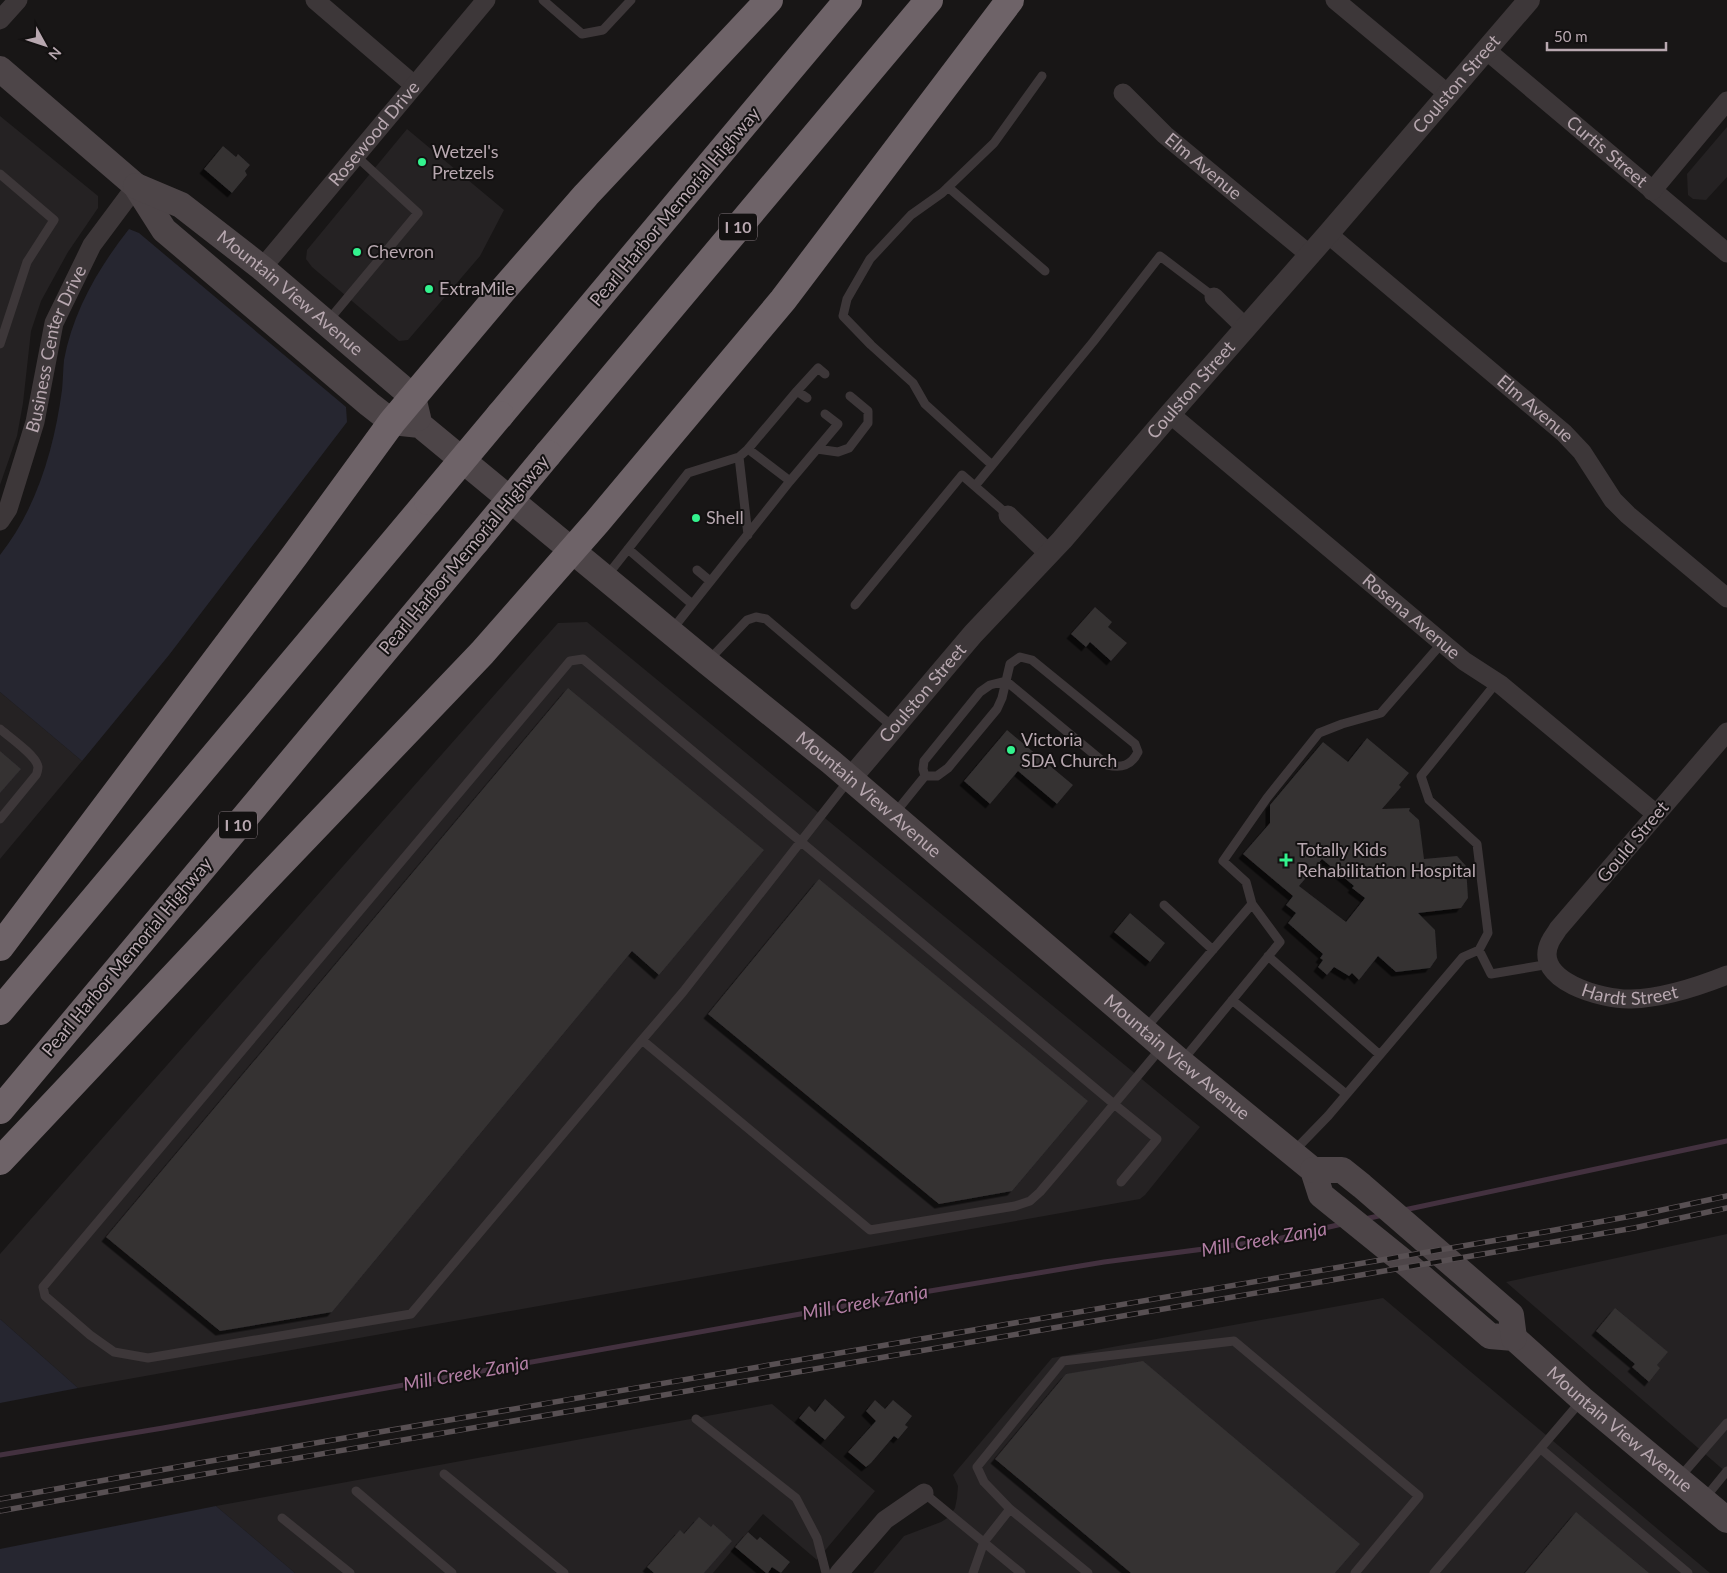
<svg xmlns="http://www.w3.org/2000/svg" width="1727" height="1573" font-family="Lato,sans-serif">
	<style>
		.built { fill: #252223 }
		.green { fill: #262630 }
		.lines { fill: none; stroke-linecap: round; stroke-linejoin: round }
		.stream { stroke: #43313f; stroke-width: 5 }
		.building { fill: #343132; fill-rule: evenodd; filter: url(#shadow) }
		.service { stroke: #3d3739; stroke-width: 9 }
		.minor { stroke: #3d3739; stroke-width: 19 }
		.tertiary { stroke: #3d3739; stroke-width: 22 }
		.secondary { stroke: #4d4548; stroke-width: 26 }
		.motorway { stroke: #6e6368; stroke-width: 28 }
		.rail-casing { stroke: #585053; stroke-width: 5.5 }
		.rail { stroke: #131111; stroke-width: 4; stroke-dasharray: 11; stroke-linecap: butt }
		.motorway-bridge { stroke: #6e6368; stroke-width: 28 }
		.poi-dot { fill: #33f38e; stroke: #131111; stroke-width: 2 }
		.labels { text-anchor: middle; stroke-width: 4; stroke-linejoin: round; paint-order: stroke }
		.shield { fill: #131111; stroke: #867b80; stroke-width: 1 }
		.shield-label { font-size: 16px; font-weight: bold; fill: #b8a8b0 }
		.street-label { font-size: 18px; fill: #b8a8b0; stroke: #131111 }
		.poi-label { font-size: 18px; fill: #b8a8b0; stroke: #131111; text-anchor: start }
		.water-label { font-size: 19px; font-style: italic; fill: #b37fa5; stroke: #131111 }
	</style>
	<defs>
		<filter id="shadow"><feDropShadow dx="-4.5" dy="4.5" stdDeviation="0" flood-color="#0009"/></filter>
	</defs>
	<rect width="100%" height="100%" fill="#181616"/>
	<path class="built" d="M 0,116 L 98,196 L 98,208 L 68,252 L 41,301 L 31,331 L 23,403 L 17,436 L 0,485 Z
		M 1727,127 L 1727,177 L 1706,200 L 1693,199 L 1688,195 L 1687,174 Z
		M 407,129 L 504,210 L 480,256 L 408,340 L 399,341 L 312,267 L 306,259 L 307,250 Z
		M 587,622 L 1200,1127 L 1145,1195 L 1140,1199 L 78,1388 L 0,1319 L 0,1254 L 558,623 Z
		M 0,692 L 82,761 L 0,859 Z
		M 1727,1234 L 1727,1473 L 1506,1282 Z
		M 1383,1298 L 1710,1573 L 873,1573 L 904,1536 L 941,1522 L 949,1517 L 955,1508 L 957,1498 L 958,1486 L 953,1475 L 1052,1358 Z
		M 772,1404 L 875,1491 L 817,1560 L 763,1514 L 713,1573 L 295,1573 L 216,1506 Z"/>
	<path class="green" d="M 129,229 L 139,233 L 346,407 L 347,422 L 169,655 L 82,761 L 0,692 L 0,555 C 37,508 54,449 62,390 C 63,380 63,370 64,360 C 73,311 99,267 129,229 Z
		M 0,1319 L 78,1388 L 0,1403 Z
		M 216,1506 L 295,1573 L 0,1573 L 0,1549 Z"/>
	<g class="lines">
		<path class="stream" d="M 1404,1210 L 1727,1141
			M 1365,1219 L 1383,1215
			M 0,1455 L 163,1428 L 912,1294 L 1104,1262 L 1273,1240 L 1342,1224"/>
	</g>
	<path class="building" d="M 223,146 L 236,157 L 238,154 L 250,165 L 245,171 L 247,175 L 232,193 L 204,169 Z
		M 1095,607 L 1112,622 L 1108,627 L 1127,643 L 1111,661 L 1090,642 L 1086,647 L 1071,634 Z
		M 568,688 L 764,850 L 659,975 L 632,951 L 332,1312 L 220,1331 L 106,1237 Z
		M 1007,730 L 1073,785 L 1057,804 L 1018,771 L 990,804 L 964,781 Z
		M 1367,738 L 1409,773 L 1399,785 L 1401,787 L 1382,809 L 1410,808 L 1409,811 L 1419,820 L 1424,859 L 1457,856 L 1466,866 L 1468,898 L 1461,908 L 1418,913 L 1435,930 L 1437,958 L 1430,968 L 1396,972 L 1378,956 L 1359,980 L 1352,973 L 1349,976 L 1334,967 L 1327,975 L 1318,967 L 1323,960 L 1320,958 L 1323,954 L 1288,923 L 1296,913 L 1286,905 L 1293,896 L 1243,854 L 1270,823 L 1270,805 L 1323,742 L 1348,762 ZM 1322,859 L 1354,886 L 1352,888 L 1365,898 L 1346,922 L 1299,886 Z
		M 0,751 L 21,769 L 0,793 Z
		M 819,879 L 1088,1101 L 1012,1191 L 939,1204 L 708,1014 Z
		M 1130,913 L 1165,943 L 1150,962 L 1114,932 Z
		M 1615,1308 L 1668,1352 L 1657,1365 L 1660,1368 L 1649,1382 L 1632,1367 L 1635,1364 L 1596,1331 Z
		M 1143,1361 L 1360,1544 L 1335,1573 L 1131,1573 L 995,1459 L 1066,1374 Z
		M 825,1399 L 845,1417 L 825,1440 L 799,1418 L 809,1406 L 815,1412 Z
		M 875,1400 L 885,1409 L 893,1400 L 912,1416 L 905,1425 L 908,1427 L 898,1439 L 894,1436 L 871,1463 L 866,1467 L 848,1452 L 876,1421 L 866,1411 Z
		M 1576,1512 L 1649,1573 L 1525,1573 Z
		M 699,1517 L 711,1527 L 713,1524 L 732,1541 L 704,1573 L 654,1573 L 647,1567 L 680,1530 L 684,1534 Z
		M 748,1532 L 757,1540 L 760,1537 L 790,1562 L 781,1573 L 772,1567 L 768,1573 L 766,1573 L 735,1547 Z"/>
	<g class="lines">
		<path class="service" d="M 543,0 L 582,34 L 603,30 L 631,0
			M 0,174 L 54,220 L 27,262 L 0,344
			M 948,187 L 1045,271
			M 328,321 L 418,213 L 356,156
			M 797,391 L 818,368 L 825,374
			M 748,449 L 797,391 L 807,398
			M 817,449 L 838,452 L 849,448 L 868,423 L 868,411 L 850,396
			M 739,457 L 748,535
			M 992,465 L 925,404 L 913,383 L 871,345 L 843,316 L 847,299 L 870,259 L 911,215 L 942,193 L 994,143 L 1042,76
			M 790,481 L 838,424 L 825,414
			M 975,486 L 1093,342 L 1160,256 L 1214,297
			M 628,549 L 692,604
			M 697,570 L 710,581
			M 606,577 L 688,473 L 739,457 L 748,449 L 790,481 L 671,631
			M 855,605 L 962,475 L 1008,515
			M 1020,657 L 1032,660 L 1135,744 L 1138,752 C 1131,766 1122,768 1107,765 L 1006,681 L 1010,664 Z
			M 709,660 L 747,620 L 756,617 L 766,619 L 893,727
			M 1006,681 L 1002,698 L 997,709 L 948,768 L 937,776 L 925,776 L 923,769 L 924,761 L 980,692 L 990,685 Z
			M 0,729 C 8,736 37,756 38,767 C 38,768 37,774 36,775 L 0,819
			M 895,813 L 925,776
			M 1252,904 L 1246,882 L 1223,861 L 1267,798 L 1319,733 L 1342,724 L 1381,713 L 1442,643
			M 1164,905 L 1213,950
			M 1479,950 L 1491,974 L 1550,964
			M 1268,956 L 1380,1055
			M 1232,1000 L 1346,1094
			M 1145,1029 L 1252,904 L 1280,942 L 1183,1060
			M 642,1040 L 683,992 L 849,780
			M 1294,1151 L 1328,1116 L 1463,957 L 1479,950 L 1488,933 L 1477,844 L 1429,800 L 1421,776 L 1497,682
			M 1121,1182 L 1157,1139 L 1114,1104 L 583,659 L 570,661 L 43,1287 L 45,1296 L 90,1335 L 114,1352 L 148,1358 L 411,1314 L 642,1040 L 870,1230 L 1015,1206 L 1030,1201 L 1040,1192 C 1081,1144 1121,1096 1161,1048
			M 696,1419 L 796,1498 L 817,1538 L 826,1573
			M 1541,1449 L 1688,1573
			M 444,1474 L 564,1573
			M 1680,1477 L 1727,1423
			M 356,1491 L 452,1573
			M 924,1493 L 1021,1573
			M 1705,1498 L 1727,1471
			M 282,1518 L 350,1573
			M 973,1573 L 984,1542 L 1010,1509
			M 1088,1573 L 1010,1509 L 984,1482 L 977,1467 L 1063,1361 L 1234,1341 L 1419,1496 L 1355,1573
			M 1434,1573 L 1581,1401"/>
		<g class="minor">
			<path d="M 315,0 L 414,85"/>
			<path d="M 1335,0 L 1448,94"/>
			<path d="M 0,20 L 18,0"/>
			<path id="s1" d="M 1486,50 L 1727,253"/>
			<path id="s2" d="M 1123,93 L 1165,135 L 1310,255"/>
			<path d="M 1652,191 L 1727,101"/>
			<path id="s3" d="M 1328,234 L 1564,433 L 1582,452 L 1613,500 L 1628,515 L 1727,598"/>
			<path id="s4" d="M 262,268 L 486,0"/>
			<path d="M 1214,297 L 1246,328"/>
			<path id="s5" d="M 1170,414 L 1464,661 L 1501,685 L 1656,814"/>
			<path d="M 1008,515 L 1049,554"/>
			<path id="s6" d="M 0,521 L 8,509 L 35,422 L 54,323 L 92,245 L 136,186"/>
			<path id="s7" d="M 1727,732 L 1558,929 C 1556,933 1552,937 1550,942 C 1531,981 1604,1000 1631,999 C 1663,998 1697,987 1727,975"/>
			<path d="M 839,1573 L 885,1520 L 924,1493"/>
		</g>
		<path class="tertiary" id="s8" d="M 851,778 L 973,634 L 1062,540 L 1170,414 L 1328,234 L 1529,0"/>
		<g class="secondary">
			<path id="s9" d="M 0,69 L 136,186 L 164,230 L 369,404 L 392,422 L 420,425 L 707,662 L 831,762 L 1181,1062 L 1313,1170 L 1321,1195 L 1409,1266 L 1490,1336 L 1514,1338 L 1582,1399 L 1727,1520"/>
			<path id="s10" d="M 136,186 L 181,205 L 262,268 L 413,397 L 418,418"/>
			<path d="M 1313,1170 L 1342,1170 L 1362,1186 L 1511,1315 L 1514,1338"/>
		</g>
		<path class="motorway" d="M 500,415 L 848,0
			M 548,454 L 929,0
			M 0,947 L 295,555 L 392,422 L 503,290 L 586,195 L 769,0
			M 0,1011 L 428,501
			M 0,1110 L 476,541
			M 0,1161 L 258,887 L 482,653 L 597,522 L 783,300 L 1010,0"/>
		<g class="rail-casing">
			<path id="rail" d="M 0,1499 L 205,1462 L 1544,1232 L 1648,1213 L 1727,1196
				M 0,1511 L 205,1474 L 1634,1228 L 1727,1208"/>
		</g>
		<use href="#rail" class="rail"/>
		<path class="motorway-bridge" d="M 428,501 L 500,415
			M 476,541 L 548,454"/>
	</g>
	<g class="poi-dot">
		<circle cx="422" cy="162" r="5"/>
		<circle cx="357" cy="252" r="5"/>
		<circle cx="429" cy="289" r="5"/>
		<circle cx="696" cy="518" r="5"/>
		<circle cx="1011" cy="750" r="5"/>
		<path d="M1283.5 852.5h5v5h5v5h-5v5h-5v-5h-5v-5h5z"/>
	</g>
	<g class="labels">
		<g class="shield">
			<rect x="719" y="213.5" width="38" height="27" rx="4"/>
			<rect x="219" y="811.5" width="38" height="27" rx="4"/>
		</g>
		<g class="shield-label">
			<text x="738" y="233">I 10</text>
			<text x="238" y="831">I 10</text>
		</g>
		<g class="street-label">
			<text dy="6" stroke="none"><textPath href="#s8" startOffset="921">Coulston Street</textPath></text>
			<text dy="6" stroke="none"><textPath href="#s4" startOffset="175">Rosewood Drive</textPath></text>
			<text dy="6" stroke="none"><textPath href="#s1" startOffset="158">Curtis Street</textPath></text>
			<text dy="6" stroke="none"><textPath href="#s2" startOffset="109">Elm Avenue</textPath></text>
			<text transform="translate(675 207) rotate(-50)" y="6">Pearl Harbor Memorial Highway</text>
			<text dy="6" stroke="none"><textPath href="#s10" startOffset="189">Mountain View Avenue</textPath></text>
			<text dy="6" stroke="none"><textPath href="#s6" startOffset="182">Business Center Drive</textPath></text>
			<text dy="6" stroke="none"><textPath href="#s8" startOffset="516">Coulston Street</textPath></text>
			<text dy="6" stroke="none"><textPath href="#s3" startOffset="271">Elm Avenue</textPath></text>
			<text transform="translate(464 555) rotate(-50)" y="6">Pearl Harbor Memorial Highway</text>
			<text dy="6" stroke="none"><textPath href="#s5" startOffset="315">Rosena Avenue</textPath></text>
			<text dy="6" stroke="none"><textPath href="#s8" startOffset="111">Coulston Street</textPath></text>
			<text dy="6" stroke="none"><textPath href="#s9" startOffset="1139">Mountain View Avenue</textPath></text>
			<text transform="translate(1633 842) rotate(-50)" y="6">Gould Street</text>
			<text transform="translate(127 957) rotate(-50)" y="6">Pearl Harbor Memorial Highway</text>
			<text dy="6" stroke="none"><textPath href="#s7" startOffset="389">Hardt Street</textPath></text>
			<text dy="6" stroke="none"><textPath href="#s9" startOffset="1544">Mountain View Avenue</textPath></text>
			<text dy="6" stroke="none"><textPath href="#s9" startOffset="2131">Mountain View Avenue</textPath></text>
		</g>
		<g class="poi-label">
			<text x="432" y="158">Wetzel's<tspan x="432" dy="21">Pretzels</tspan></text>
			<text x="367" y="258">Chevron</text>
			<text x="439" y="295">ExtraMile</text>
			<text x="706" y="524">Shell</text>
			<text x="1021" y="746">Victoria<tspan x="1021" dy="21">SDA Church</tspan></text>
			<text x="1297" y="856">Totally Kids<tspan x="1297" dy="21">Rehabilitation Hospital</tspan></text>
		</g>
		<g class="water-label">
			<text transform="translate(1264 1239) rotate(-10)" y="7">Mill Creek Zanja</text>
			<text transform="translate(865 1302) rotate(-10)" y="7">Mill Creek Zanja</text>
			<text transform="translate(466 1373) rotate(-10)" y="7">Mill Creek Zanja</text>
		</g>
	</g>
	<g transform="translate(45 45) rotate(130)" stroke="#131111" stroke-width="4" paint-order="stroke">
	<path d="M0-4L9 19L0 12L-9 19Z" fill="#b8a8b0"/>
	<text y="-8" font-size="14" font-weight="bold" text-anchor="middle" fill="#b8a8b0">N</text>
	</g>
	<path d="M1547 42v8h119v-8" fill="none" stroke="#b8a8b0" stroke-width="2.5"/>
	<text x="1554" y="42" font-size="15" fill="#b8a8b0" stroke="#131111" stroke-width="4" paint-order="stroke">50 m</text>
</svg>
